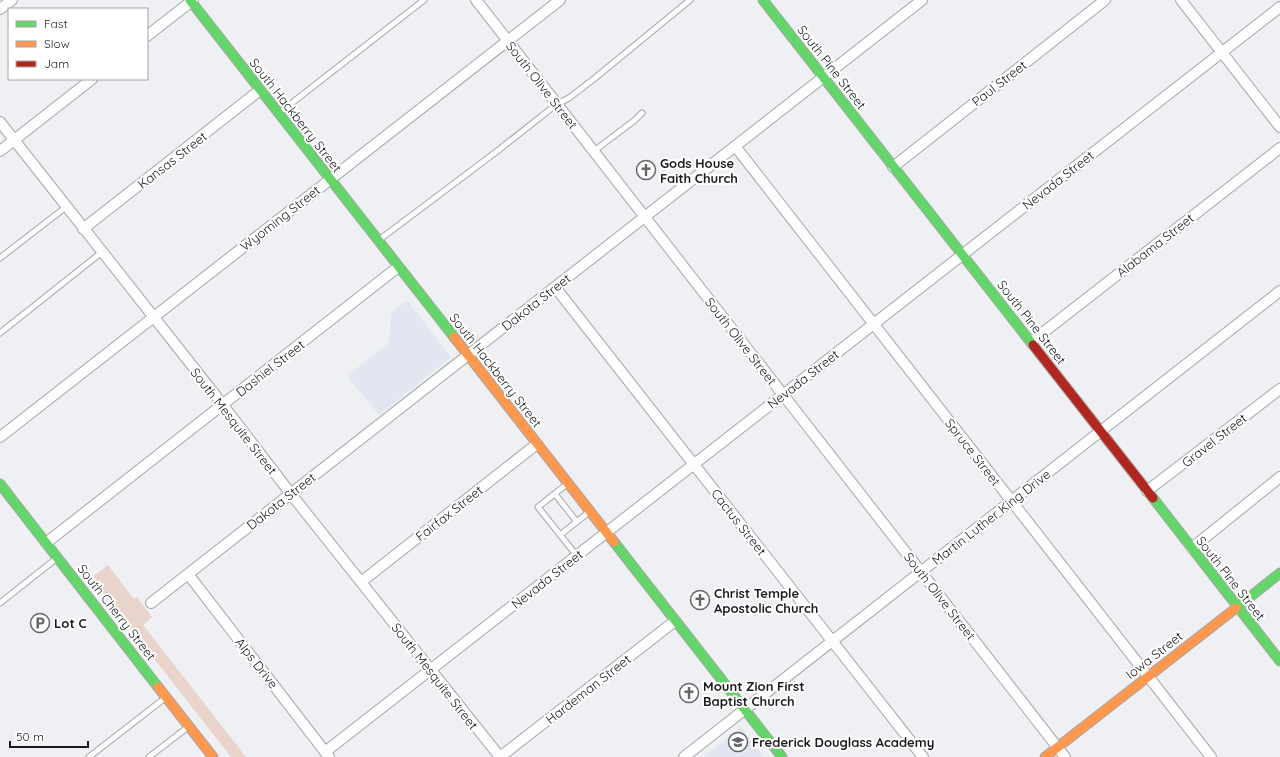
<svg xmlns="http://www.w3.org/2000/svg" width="1280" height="757" font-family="Quicksand,sans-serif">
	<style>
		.built { fill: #e1e6f1 }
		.green { fill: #e8d4ca }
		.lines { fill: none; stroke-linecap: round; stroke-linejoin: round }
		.lane-casing { stroke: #a5a7aa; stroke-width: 7 }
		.street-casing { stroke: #a5a7aa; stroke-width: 12 }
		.fast-casing { stroke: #a5a7aa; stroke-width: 11 }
		.slow-casing { stroke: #a5a7aa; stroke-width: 11 }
		.jam-casing { stroke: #a5a7aa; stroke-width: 11 }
		.lane { stroke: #fcfdfd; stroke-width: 5 }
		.street { stroke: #fcfdfd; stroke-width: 10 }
		.fast { stroke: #63d668; stroke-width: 9 }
		.slow { stroke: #ff974d; stroke-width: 9 }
		.jam { stroke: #b3261e; stroke-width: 9 }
		.labels { text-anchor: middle; stroke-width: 4; stroke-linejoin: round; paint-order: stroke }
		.street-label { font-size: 13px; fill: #191b1e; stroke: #fff }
		.poi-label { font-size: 13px; font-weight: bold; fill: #191b1e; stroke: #fff; text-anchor: start }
	</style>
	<rect width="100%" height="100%" fill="#eef0f4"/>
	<path class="built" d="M 407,300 L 451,357 L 379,415 L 347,376 L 389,343 L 391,313 Z
		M 741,727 L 764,757 L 703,757 Z"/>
	<path class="green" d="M 108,565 L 134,599 L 137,597 L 152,617 L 143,625 L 246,757 L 231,757 L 91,578 Z"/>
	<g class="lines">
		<g class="lane-casing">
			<path id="lane" d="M 279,113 L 424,0
				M 594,151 L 635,120 L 642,113
				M 379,240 L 496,152 L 557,104 L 569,98 L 595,78 L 690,0
				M 0,258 L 66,207
				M 0,333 L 102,252
				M 567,484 L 538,507 L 577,556
				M 555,494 L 577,522
				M 560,535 L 589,512
				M 0,603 L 57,558
				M 89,757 L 165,698
				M 149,757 L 188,727"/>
		</g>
		<g class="street-casing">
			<path id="street" d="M 476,0 L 1065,757
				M 1181,0 L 1280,127
				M 0,9 L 12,0
				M 147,36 L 193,0
				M 0,122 L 216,396 L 291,494 L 500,757 L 675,621
				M 735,146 L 1211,757
				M 0,151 L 92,79
				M 893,167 L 1105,0
				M 83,229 L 260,90
				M 555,287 L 923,757
				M 1031,342 L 1280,148
				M 0,437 L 560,0
				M 1147,491 L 1280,389
				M 46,543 L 398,267
				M 1192,548 L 1280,477
				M 188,574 L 329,757
				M 361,582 L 537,444
				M 151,603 L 922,0
				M 325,752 L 1280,7
				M 684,757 L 1280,291"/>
		</g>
		<g class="fast-casing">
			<path id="fast" d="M 190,0 L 454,337
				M 763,0 L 1033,345
				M 0,484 L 158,687
				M 1153,498 L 1280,661
				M 614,542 L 782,757
				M 1236,608 L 1280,573"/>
		</g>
		<g class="slow-casing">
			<path id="slow" d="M 454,337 L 614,542
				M 158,687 L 213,757
				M 1045,757 L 1236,608"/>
		</g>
		<g class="jam-casing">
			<path id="jam" d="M 1033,345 L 1153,498"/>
		</g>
		<use href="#lane" class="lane"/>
		<use href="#street" class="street"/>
		<use href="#fast" class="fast"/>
		<use href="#slow" class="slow"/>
		<use href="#jam" class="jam"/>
	</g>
	<defs>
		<g id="church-ring" transform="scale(1)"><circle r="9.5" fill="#fff" stroke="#646669" stroke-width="1.5"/><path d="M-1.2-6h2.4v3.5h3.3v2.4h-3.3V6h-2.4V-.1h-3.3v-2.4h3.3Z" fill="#646669"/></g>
		<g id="parking-ring" transform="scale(1)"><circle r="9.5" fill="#fff" stroke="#646669" stroke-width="1.5"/><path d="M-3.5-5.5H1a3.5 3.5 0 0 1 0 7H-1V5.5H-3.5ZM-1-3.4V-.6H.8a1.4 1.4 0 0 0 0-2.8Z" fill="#646669"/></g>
		<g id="school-ring" transform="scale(1)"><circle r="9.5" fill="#fff" stroke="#646669" stroke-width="1.5"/><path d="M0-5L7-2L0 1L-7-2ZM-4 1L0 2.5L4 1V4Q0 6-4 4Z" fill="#646669"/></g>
	</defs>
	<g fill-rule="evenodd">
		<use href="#church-ring" x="646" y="170"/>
		<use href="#church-ring" x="700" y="600"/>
		<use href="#parking-ring" x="40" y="623"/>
		<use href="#church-ring" x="689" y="693"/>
		<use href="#school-ring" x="738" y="742"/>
	</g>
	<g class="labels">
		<g class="street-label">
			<text transform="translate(832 67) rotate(52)" y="5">South Pine Street</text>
			<text transform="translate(999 83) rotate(-38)" y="5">Paul Street</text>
			<text transform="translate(542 85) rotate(52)" y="5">South Olive Street</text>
			<text transform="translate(296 115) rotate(52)" y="5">South Hackberry Street</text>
			<text transform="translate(172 160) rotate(-38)" y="5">Kansas Street</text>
			<text transform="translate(1058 180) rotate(-38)" y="5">Nevada Street</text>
			<text transform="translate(280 218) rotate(-38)" y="5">Wyoming Street</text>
			<text transform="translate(1155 245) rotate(-38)" y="5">Alabama Street</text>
			<text transform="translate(536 302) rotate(-38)" y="5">Dakota Street</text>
			<text transform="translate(1032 322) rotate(52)" y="5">South Pine Street</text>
			<text transform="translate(741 341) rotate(52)" y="5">South Olive Street</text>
			<text transform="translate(270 368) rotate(-38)" y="5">Dashiel Street</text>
			<text transform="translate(496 370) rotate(52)" y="5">South Hackberry Street</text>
			<text transform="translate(803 379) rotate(-38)" y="5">Nevada Street</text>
			<text transform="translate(234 421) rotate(52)" y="5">South Mesquite Street</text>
			<text transform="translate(1214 440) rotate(-38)" y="5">Gravel Street</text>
			<text transform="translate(973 452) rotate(52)" y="5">Spruce Street</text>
			<text transform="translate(281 501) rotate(-38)" y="5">Dakota Street</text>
			<text transform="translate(449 513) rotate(-38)" y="5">Fairfax Street</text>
			<text transform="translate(991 517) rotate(-38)" y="5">Martin Luther King Drive</text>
			<text transform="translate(739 522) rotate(52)" y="5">Cactus Street</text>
			<text transform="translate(1231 578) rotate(52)" y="5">South Pine Street</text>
			<text transform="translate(547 579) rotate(-38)" y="5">Nevada Street</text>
			<text transform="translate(940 596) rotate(52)" y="5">South Olive Street</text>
			<text transform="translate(117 612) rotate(52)" y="5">South Cherry Street</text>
			<text transform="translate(1154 655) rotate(-38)" y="5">Iowa Street</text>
			<text transform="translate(257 663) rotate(52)" y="5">Alps Drive</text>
			<text transform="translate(435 676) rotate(52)" y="5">South Mesquite Street</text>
			<text transform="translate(588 689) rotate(-38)" y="5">Hardeman Street</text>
		</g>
		<g class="poi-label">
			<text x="660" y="168">Gods House<tspan x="660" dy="15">Faith Church</tspan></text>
			<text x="714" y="598">Christ Temple<tspan x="714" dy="15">Apostolic Church</tspan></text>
			<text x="54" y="628">Lot C</text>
			<text x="703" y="691">Mount Zion First<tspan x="703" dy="15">Baptist Church</tspan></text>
			<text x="752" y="747">Frederick Douglass Academy</text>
		</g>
	</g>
	<rect x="8" y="8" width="140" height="72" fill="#ffffff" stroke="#a3a4a5"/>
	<rect x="16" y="21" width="20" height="6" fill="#63d668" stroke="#a3a4a5"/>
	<text x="44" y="28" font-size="12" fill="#191b1e">Fast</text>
	<rect x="16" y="41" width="20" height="6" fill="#ff974d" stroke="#a3a4a5"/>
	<text x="44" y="48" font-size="12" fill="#191b1e">Slow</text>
	<rect x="16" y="61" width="20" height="6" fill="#b3261e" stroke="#a3a4a5"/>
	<text x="44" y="68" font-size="12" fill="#191b1e">Jam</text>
	<path d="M10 741v6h78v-6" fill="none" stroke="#191b1e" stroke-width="2"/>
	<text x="16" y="741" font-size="12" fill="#191b1e" stroke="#ffffff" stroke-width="3" paint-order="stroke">50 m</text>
</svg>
